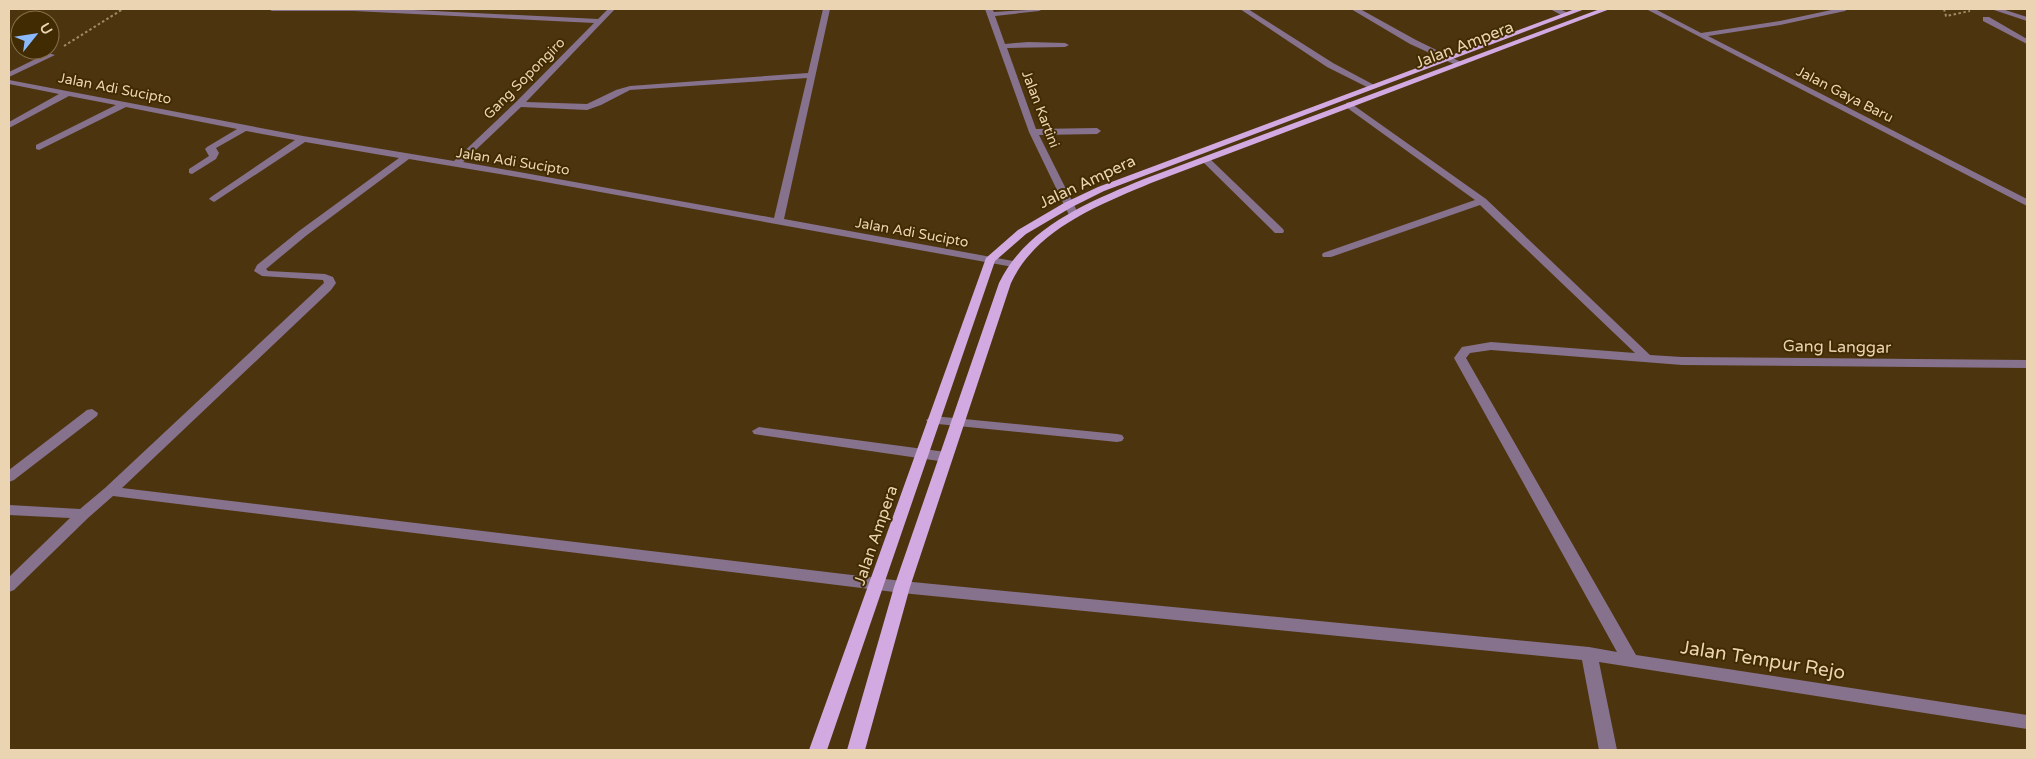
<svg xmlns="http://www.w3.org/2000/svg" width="2036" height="759" font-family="'Varela Round',sans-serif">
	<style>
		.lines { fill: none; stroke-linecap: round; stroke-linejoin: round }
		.path { stroke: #a28b67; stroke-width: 2; stroke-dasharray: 2.5 2.5; stroke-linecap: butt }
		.minor { fill: #87728e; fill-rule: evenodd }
		.major { fill: #d2a9e1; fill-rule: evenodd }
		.labels { text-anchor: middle; stroke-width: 4; stroke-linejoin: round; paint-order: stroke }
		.far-street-label { font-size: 14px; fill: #ebd4b2; stroke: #412b02 }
		.street-label { font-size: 16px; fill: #ebd4b2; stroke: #412b02 }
		.near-street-label { font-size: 19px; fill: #ebd4b2; stroke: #412b02 }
	</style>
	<rect width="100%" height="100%" fill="#4c350e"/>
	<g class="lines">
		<path class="path" d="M 1944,9 L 1946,16 L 1970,11
			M 64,46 L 123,9"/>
		<path class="minor" d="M 268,9 L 393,9 L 598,19 L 608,9 L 615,9 L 526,102 L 587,104 L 616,90 L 630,86 L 808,73 L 823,9 L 830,9 L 784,219 L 1013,261 L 1018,264 L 1013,267 L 523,178 L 409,159 L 307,235 L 266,269 L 268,271 L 325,274 L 333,277 L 336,283 L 331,290 L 122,488 L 902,581 L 1589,647 L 1617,652 L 1454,358 L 1462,347 L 1491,342 L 1635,353 L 1480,205 L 1331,257 L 1323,257 L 1322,255 L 1323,253 L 1475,200 L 1346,107 L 1346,103 L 1349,102 L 1486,199 L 1650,355 L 1682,357 L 2027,360 L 2027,368 L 1682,365 L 1491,350 L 1470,353 L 1466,358 L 1636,655 L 2027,715 L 2027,729 L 1599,662 L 1617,750 L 1599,750 L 1582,660 L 902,593 L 113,496 L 88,518 L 14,590 L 9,592 L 9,577 L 70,518 L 9,515 L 9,505 L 80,509 L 105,488 L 324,283 L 323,280 L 262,276 L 254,271 L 257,265 L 299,231 L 399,158 L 305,142 L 214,202 L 209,199 L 211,197 L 295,140 L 246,131 L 216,148 L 219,153 L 216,159 L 192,174 L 189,173 L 189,169 L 209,156 L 205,149 L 207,147 L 237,129 L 126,107 L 39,150 L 36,149 L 36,145 L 116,105 L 69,96 L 9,128 L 9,122 L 59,94 L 9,84 L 9,80 L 303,136 L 454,161 L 516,102 L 594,23 L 354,11 L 272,11 ZM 807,78 L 774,218 L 463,162 L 521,107 L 587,110 L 601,105 L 630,90 Z
			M 985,9 L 992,9 L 994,12 L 1043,9 L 1039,11 L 995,16 L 1005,44 L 1028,42 L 1065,43 L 1069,45 L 1065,47 L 1007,48 L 1036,129 L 1097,128 L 1101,131 L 1097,134 L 1039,135 L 1079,215 L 1078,217 L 1074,218 L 1069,215 L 1029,132 Z
			M 1240,9 L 1248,9 L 1333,63 L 1376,86 L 1369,88 L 1327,67 Z
			M 1351,9 L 1360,9 L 1416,40 L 1463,63 L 1456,65 L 1410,44 Z
			M 1550,9 L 1560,9 L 1570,14 L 1563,16 Z
			M 1646,9 L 1655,9 L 1701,33 L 1780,21 L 1836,9 L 1848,9 L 1845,11 L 1780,25 L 1708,36 L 2027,199 L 2027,206 Z
			M 1991,9 L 2002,9 L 2027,17 L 2027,21 Z
			M 1983,17 L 1989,17 L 2027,39 L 2027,44 L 1983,21 Z
			M 48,53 L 55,55 L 9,77 L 9,72 Z
			M 1206,157 L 1209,158 L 1283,229 L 1284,231 L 1283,233 L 1275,233 L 1203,162 L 1203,158 Z
			M 92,409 L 98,413 L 97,416 L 14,480 L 9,482 L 9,470 L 87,410 Z
			M 933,416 L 1117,434 L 1122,435 L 1124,438 L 1122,441 L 1117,442 L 928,423 L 926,420 Z
			M 759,427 L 946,452 L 951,454 L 953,457 L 951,460 L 946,462 L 754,434 L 752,431 Z"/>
		<path class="major" d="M 1575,9 L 1585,9 L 1104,191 L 1072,207 L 1026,234 L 995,261 L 827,750 L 809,750 L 986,258 L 1018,230 L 1064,203 L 1098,187 Z
			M 1600,9 L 1610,9 L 1151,183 C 1099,205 1036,229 1011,283 L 910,587 L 865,750 L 847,750 L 894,587 L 999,283 C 1027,226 1089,202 1144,179 Z"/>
	</g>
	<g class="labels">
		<g class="far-street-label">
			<text transform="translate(524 78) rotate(-45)" y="5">Gang Sopongiro</text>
			<text transform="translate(115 88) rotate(11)" y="5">Jalan Adi Sucipto</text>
			<text transform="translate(1845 94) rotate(27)" y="5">Jalan Gaya Baru</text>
			<text transform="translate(1041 109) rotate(69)" y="5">Jalan Kartini</text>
			<text transform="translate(513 161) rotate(9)" y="5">Jalan Adi Sucipto</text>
			<text transform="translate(912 232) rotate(10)" y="5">Jalan Adi Sucipto</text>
		</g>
		<g class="street-label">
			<text transform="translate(1464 44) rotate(-21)" y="6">Jalan Ampera</text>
			<text transform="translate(1087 181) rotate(-25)" y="6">Jalan Ampera</text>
			<text transform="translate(1837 346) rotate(1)" y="6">Gang Langgar</text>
			<text transform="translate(875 535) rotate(-71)" y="6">Jalan Ampera</text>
		</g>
		<g class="near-street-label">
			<text transform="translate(1763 659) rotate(9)" y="7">Jalan Tempur Rejo</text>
		</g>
	</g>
	<rect width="2036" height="759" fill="none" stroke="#ebd4b2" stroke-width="20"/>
	<g transform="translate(35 35) rotate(60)"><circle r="24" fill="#412b02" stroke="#856f48"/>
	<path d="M0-4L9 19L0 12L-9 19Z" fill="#8bbafc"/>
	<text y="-8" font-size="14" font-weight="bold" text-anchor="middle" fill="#ebd4b2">U</text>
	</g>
</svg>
